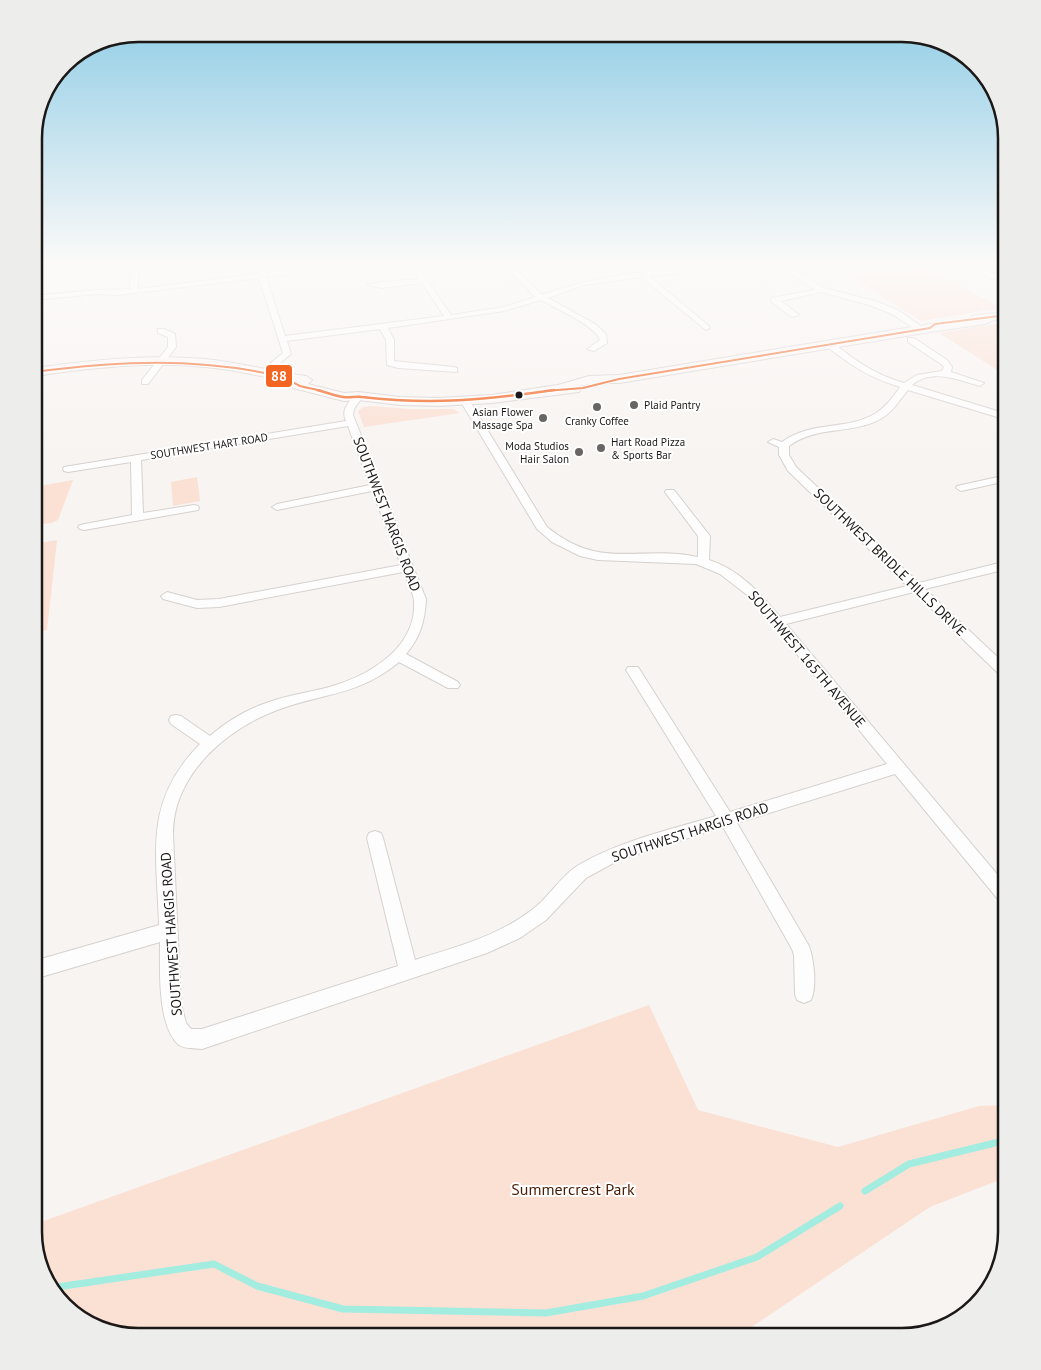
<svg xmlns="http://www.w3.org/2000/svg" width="1041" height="1370" font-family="'PT Sans',sans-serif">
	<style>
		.green { fill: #fbe0d4 }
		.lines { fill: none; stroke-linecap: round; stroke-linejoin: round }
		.stream { stroke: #a3ede0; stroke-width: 7 }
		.minor-casing { stroke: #d5d1cf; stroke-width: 2 }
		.secondary-casing { stroke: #d5d1cf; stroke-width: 2 }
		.minor { fill: #fefdfd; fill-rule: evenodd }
		.secondary { fill: #fbf7f6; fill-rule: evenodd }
		.bus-1-far1-casing { stroke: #fff; stroke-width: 4 }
		.bus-1-casing { stroke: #fff; stroke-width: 5 }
		.bus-1-far1 { stroke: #f26522; stroke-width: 2 }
		.bus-1 { stroke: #f26522; stroke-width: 2.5 }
		.bus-dot { fill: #1b1817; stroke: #fff; stroke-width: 2 }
		.poi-dot { fill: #686564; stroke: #fff; stroke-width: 2 }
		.labels { text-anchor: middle; stroke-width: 4; stroke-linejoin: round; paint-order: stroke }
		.far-poi-label { font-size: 11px; fill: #1b1817; stroke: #fff; text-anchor: start }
		.far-street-label { font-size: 11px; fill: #1b1817; stroke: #fff }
		.street-label { font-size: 14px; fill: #1b1817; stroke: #fff }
		.near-park-label { font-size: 16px; fill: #491b01; stroke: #fff }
		.rim { fill: none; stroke: #1b1817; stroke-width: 2.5 }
		.line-badge { stroke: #fff; stroke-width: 2 }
		.badge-label { font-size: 14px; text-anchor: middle; font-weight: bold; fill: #fff }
	</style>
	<rect width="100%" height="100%" fill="#f8f4f2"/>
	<path class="green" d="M 830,264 L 921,264 L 1001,308 L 921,321 Z
		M 1007,322 L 1007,376 L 939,333 Z
		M 372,406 L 410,409 L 453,409 L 460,413 L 364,427 L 358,411 L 363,407 Z
		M 197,477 L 200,501 L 173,506 L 171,482 Z
		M 73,480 L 58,520 L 51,523 L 34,525 L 34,487 Z
		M 57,540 L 47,630 L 34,633 L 34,544 Z
		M 649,1005 L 698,1110 L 838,1147 L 979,1106 L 1007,1105 L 1007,1177 L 930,1207 L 738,1336 L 138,1336 L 86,1322 L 51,1290 L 34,1232 L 34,1222 L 38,1223 Z"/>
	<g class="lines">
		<path class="stream" d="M 865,1191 L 909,1164 L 1007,1140
			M 50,1285 L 57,1287 L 214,1264 L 257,1286 L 343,1309 L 546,1313 L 643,1296 L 757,1257 L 840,1206"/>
		<g class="minor-casing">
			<path id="minor" d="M 132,264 L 140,264 L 138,267 L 138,289 L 258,274 L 255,264 L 262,264 L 265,273 L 286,270 L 298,264 L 308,264 L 291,274 L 266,277 L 285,336 L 444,316 L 422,283 L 382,288 L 367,285 C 371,282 410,280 419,279 L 409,264 L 416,264 L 451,315 L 504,307 L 535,297 L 504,264 L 511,264 L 542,295 C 585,279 629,273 675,269 C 699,267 724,264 748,264 L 726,269 L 649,276 L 709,326 L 710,328 L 706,330 L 641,277 L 584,285 L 548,298 L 595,324 L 606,334 L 607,343 L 594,351 L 587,349 L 600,340 C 596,326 555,308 541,300 L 504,311 L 388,328 L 394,340 L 394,361 L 454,367 L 457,368 L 457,372 L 398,368 L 387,365 L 386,340 L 380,329 L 287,341 L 291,354 L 264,376 L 261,375 L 261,371 L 283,353 L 259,278 L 119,295 L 96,294 L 34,300 L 34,296 L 96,290 L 130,289 Z
				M 776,264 L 785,264 L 824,288 L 875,301 L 898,310 L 925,329 L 918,331 L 892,314 L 869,305 L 821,292 L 781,301 L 799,315 L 792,317 L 771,302 L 771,298 L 815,290 Z
				M 965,264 C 979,264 993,274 1007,278 L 1007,282 L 986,277 Z
				M 158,329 L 164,329 L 175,334 L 176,347 L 148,384 L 142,384 L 142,380 L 168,347 L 168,337 L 158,333 Z
				M 908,338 L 914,338 L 947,360 L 952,367 L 951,372 L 984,383 L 980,386 C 958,380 932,368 912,385 L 1007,414 L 1007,420 L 908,390 C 900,399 895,409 885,416 C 857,436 818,424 789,446 L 789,455 L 796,467 L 919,583 L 1007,561 L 1007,569 L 925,589 L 1007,666 L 1007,679 L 1002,677 L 914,592 L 786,624 L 1007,886 L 1007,906 L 1001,903 L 895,774 L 737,823 L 809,946 C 814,961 817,986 811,1000 L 804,1003 L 797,1000 L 795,994 L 794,955 L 792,949 L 723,827 L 619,860 L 586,878 L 546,920 L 520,938 L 487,953 L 202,1049 C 195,1048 185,1049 179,1045 C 157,1027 160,967 160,942 L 34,979 L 34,961 L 159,925 C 157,852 143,802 200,744 L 171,724 L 169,720 L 171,716 L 176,715 L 181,716 L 210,736 C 227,721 248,709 269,702 C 291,694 314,692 336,685 C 374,673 417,645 414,601 C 413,591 407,580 403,572 L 219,607 L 197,608 L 163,599 L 161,596 L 167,592 L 197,600 L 219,599 L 401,565 L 372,491 L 277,510 L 272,507 L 277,504 L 370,485 L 348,426 L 141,460 L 143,513 L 194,505 L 198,506 L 199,508 L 198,510 L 84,530 L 80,529 L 78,527 L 80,525 L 132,515 L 131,462 L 68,472 L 64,471 L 63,469 L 64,467 L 346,421 C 341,410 348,403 355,394 L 361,394 L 363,396 L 354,409 L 353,415 L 426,599 C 425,621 420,638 406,654 L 458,682 L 460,685 L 458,688 L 448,688 L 399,662 C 360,695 324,693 280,709 C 227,728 173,774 173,834 L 181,1004 L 186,1023 L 191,1029 L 202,1029 L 398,966 L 367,838 L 369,833 L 375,831 L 381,833 L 383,838 L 415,960 C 456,947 499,936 533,909 C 549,897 560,877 577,866 C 619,841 669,830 716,816 L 628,673 L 626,670 L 628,667 L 638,667 L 730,812 L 887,764 L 751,598 L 720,574 L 696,564 L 598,560 L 580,556 L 552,542 L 537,529 L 461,402 L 466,399 L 469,400 L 547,527 C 602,572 639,544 698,557 L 698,536 L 665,492 L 666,490 L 674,490 L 710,536 L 709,560 C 740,570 760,593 780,617 L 907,586 L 788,471 L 779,455 L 779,447 L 768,442 L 773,439 L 782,442 C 812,420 848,431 876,413 C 886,407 893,397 900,387 C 868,377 852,366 826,346 L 826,342 L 832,342 C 856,361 874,374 904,383 L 917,375 L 942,371 L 944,367 L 941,364 L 908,342 Z
				M 1007,475 L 1007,481 L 961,491 L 956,488 L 957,486 Z"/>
		</g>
		<g class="secondary-casing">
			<path id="secondary" d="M 1007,312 L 1007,318 L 994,320 L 985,324 L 930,332 L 619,383 L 597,383 L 579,386 L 581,389 L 579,392 L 492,403 L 439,406 L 400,405 L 358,400 L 344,401 L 293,388 L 288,381 C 260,377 233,369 205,367 C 148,361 91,368 34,376 L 34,368 C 91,360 147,354 205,359 C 239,362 272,372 306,376 L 312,380 L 308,384 L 344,393 L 358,392 L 400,397 L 439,398 L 492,395 L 558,385 L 589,376 L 619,375 L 930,324 L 971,320 L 972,316 L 976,315 Z"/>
		</g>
		<use href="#minor" class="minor"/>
		<use href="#secondary" class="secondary"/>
		<g class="bus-1-far1-casing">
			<path id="bus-1-far1" d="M 34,372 C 119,361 196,357 279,376 C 287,378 293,383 300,386 C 307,388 315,389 322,391
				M 545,391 L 583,388 L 619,379 L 930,328 L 935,324 L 1007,315"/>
		</g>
		<g class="bus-1-casing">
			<path id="bus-1" d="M 317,390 C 326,392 335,396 343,397 C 350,398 356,396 362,397 C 430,405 487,400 554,390"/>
		</g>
		<use href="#bus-1-far1" class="bus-1-far1"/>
		<use href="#bus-1" class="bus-1"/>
	</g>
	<linearGradient id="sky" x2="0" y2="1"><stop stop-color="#8ccbe5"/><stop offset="0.58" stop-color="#fcfaf9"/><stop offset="1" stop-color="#fcfaf9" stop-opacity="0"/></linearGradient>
	<rect width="1041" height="456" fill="url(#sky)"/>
	<circle class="bus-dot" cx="519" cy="395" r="4.5"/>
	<g class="poi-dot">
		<circle cx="634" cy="405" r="5"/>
		<circle cx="597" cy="407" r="5"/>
		<circle cx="543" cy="418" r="5"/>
		<circle cx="601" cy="448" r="5"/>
		<circle cx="579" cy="452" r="5"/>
	</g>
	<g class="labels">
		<g class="far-poi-label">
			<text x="644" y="409">Plaid Pantry</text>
			<text x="533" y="416" text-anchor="end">Asian Flower<tspan x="533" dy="13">Massage Spa</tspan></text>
			<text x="597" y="425" text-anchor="middle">Cranky Coffee</text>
			<text x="611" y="446">Hart Road Pizza<tspan x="611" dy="13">&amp; Sports Bar</tspan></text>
			<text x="569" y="450" text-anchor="end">Moda Studios<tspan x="569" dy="13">Hair Salon</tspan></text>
		</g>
		<g class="far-street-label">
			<text transform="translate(209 446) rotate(-9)" y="4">SOUTHWEST HART ROAD</text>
		</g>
		<g class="street-label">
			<text transform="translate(387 514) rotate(69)" y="5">SOUTHWEST HARGIS ROAD</text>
			<text transform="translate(890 562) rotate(44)" y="5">SOUTHWEST BRIDLE HILLS DRIVE</text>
			<text transform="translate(807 659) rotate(50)" y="5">SOUTHWEST 165TH AVENUE</text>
			<text transform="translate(690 832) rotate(-18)" y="5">SOUTHWEST HARGIS ROAD</text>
			<text transform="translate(171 934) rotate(-94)" y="5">SOUTHWEST HARGIS ROAD</text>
		</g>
		<g class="near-park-label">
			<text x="573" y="1195">Summercrest Park</text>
		</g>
	</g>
	<path d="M0 0H1041V1370H0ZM138 42H902A96 96 0 0 1 998 138V1232A96 96 0 0 1 902 1328H138A96 96 0 0 1 42 1232V138A96 96 0 0 1 138 42Z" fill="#ededec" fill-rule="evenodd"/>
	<path class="rim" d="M138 42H902A96 96 0 0 1 998 138V1232A96 96 0 0 1 902 1328H138A96 96 0 0 1 42 1232V138A96 96 0 0 1 138 42Z"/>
	<rect class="line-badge" x="265" y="364" width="28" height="24" rx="5" fill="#f26522"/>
	<g class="badge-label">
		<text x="279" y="381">88</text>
	</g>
</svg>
